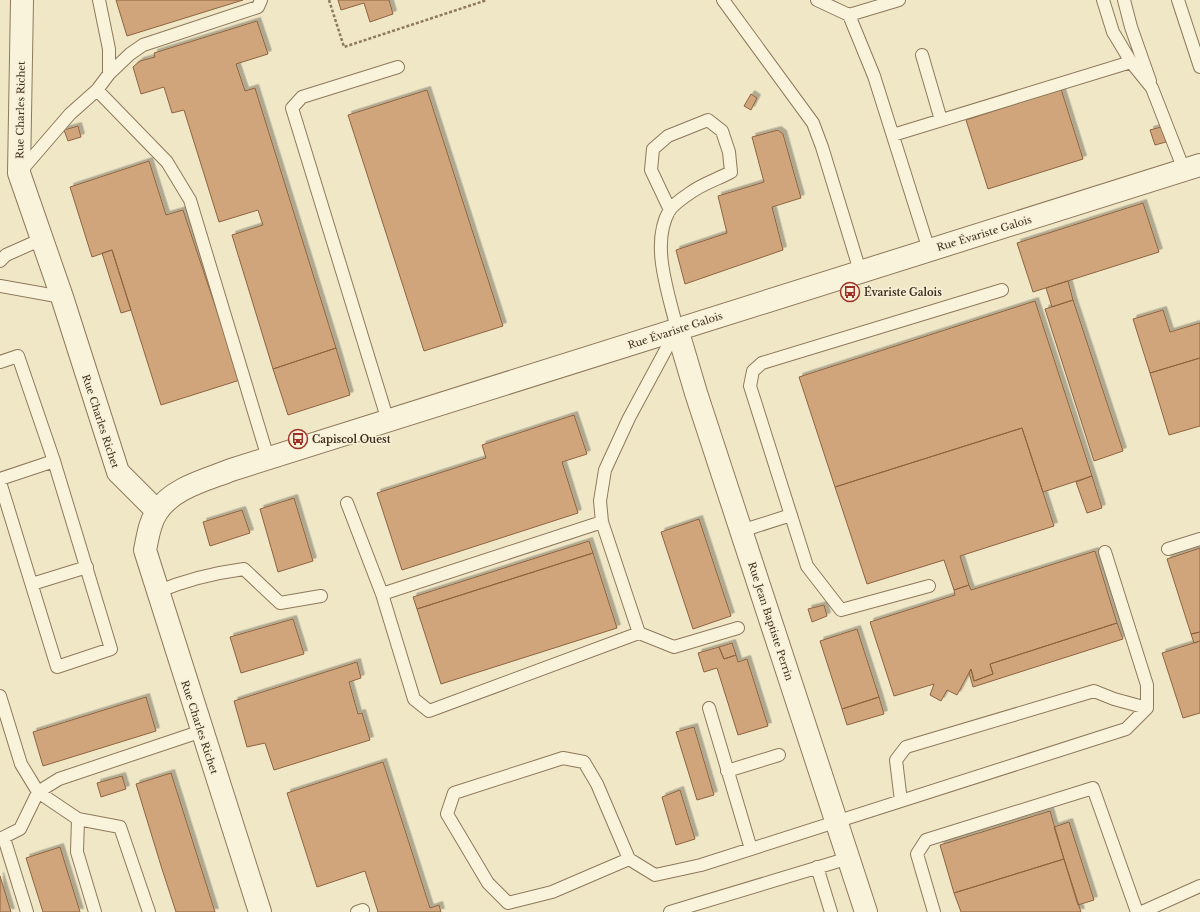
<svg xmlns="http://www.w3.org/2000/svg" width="1200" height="912" font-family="'Libre Baskerville',serif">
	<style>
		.building { fill: #d0a57b; stroke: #8e6440; filter: url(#shadow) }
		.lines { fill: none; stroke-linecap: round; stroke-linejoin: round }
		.service-casing { stroke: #8d795b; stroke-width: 14 }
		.minor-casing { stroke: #8d795b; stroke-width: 24 }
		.path { stroke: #8d795b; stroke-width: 2.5; stroke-dasharray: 3 2; stroke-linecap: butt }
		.service { stroke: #faf3db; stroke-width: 12 }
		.minor { stroke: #faf3db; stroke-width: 22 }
		.labels { text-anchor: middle; stroke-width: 3; stroke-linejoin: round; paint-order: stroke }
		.street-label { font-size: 10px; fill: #3d301f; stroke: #f7f0d7 }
		.poi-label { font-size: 10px; font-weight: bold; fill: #3d301f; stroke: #f7f0d7; text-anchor: start }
	</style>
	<defs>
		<filter id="shadow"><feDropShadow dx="3.5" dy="-3.5" stdDeviation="0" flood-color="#0004"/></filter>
	</defs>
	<rect width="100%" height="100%" fill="#f0e7c7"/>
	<path class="building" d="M 116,0 L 243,0 L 127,36 Z
		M 338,0 L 389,0 L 393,14 L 370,22 L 364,3 L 341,10 Z
		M 257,21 L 268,54 L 236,64 L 245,91 L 255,88 L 336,348 L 273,369 L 232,235 L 263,225 L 258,210 L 219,222 L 184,110 L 172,113 L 164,87 L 141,94 L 133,67 L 140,61 L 155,57 L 154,53 Z
		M 1061,89 L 1083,159 L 988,189 L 966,120 Z
		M 427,90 L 503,326 L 424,351 L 348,115 Z
		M 751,94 L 757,98 L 751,110 L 744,106 Z
		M 78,126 L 81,137 L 68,141 L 64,130 Z
		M 1161,127 L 1166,142 L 1155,145 L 1150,130 Z
		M 778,130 L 783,134 L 801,198 L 772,207 L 783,250 L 685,284 L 676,250 L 727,233 L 718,196 L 764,182 L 752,137 Z
		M 149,161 L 166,215 L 183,210 L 240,380 L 161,405 L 112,250 L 92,257 L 70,187 Z
		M 1143,203 L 1159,252 L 1033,292 L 1017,243 Z
		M 112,250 L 131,310 L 121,313 L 102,253 Z
		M 1068,281 L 1073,300 L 1052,307 L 1046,288 Z
		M 1073,300 L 1123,451 L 1094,461 L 1045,309 Z
		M 1035,301 L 1092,476 L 1043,492 L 1022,428 L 835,487 L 799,377 Z
		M 1163,310 L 1170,332 L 1200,323 L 1200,358 L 1150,373 L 1133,319 Z
		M 336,348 L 350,395 L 288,415 L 273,369 Z
		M 1200,358 L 1200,426 L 1169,435 L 1150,373 Z
		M 574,415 L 587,454 L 562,462 L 578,513 L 402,570 L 377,493 L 486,458 L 482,445 Z
		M 1022,428 L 1054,526 L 960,556 L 969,585 L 954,590 L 944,560 L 867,584 L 835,487 Z
		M 1092,476 L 1102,508 L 1087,513 L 1076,482 Z
		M 294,498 L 313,561 L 278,572 L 260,509 Z
		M 242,510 L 250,533 L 210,546 L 203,522 Z
		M 699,519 L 731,616 L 693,629 L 661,532 Z
		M 589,541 L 593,553 L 417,609 L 413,597 Z
		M 1200,548 L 1200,632 L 1191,634 L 1167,559 Z
		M 1095,551 L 1117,623 L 990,664 L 993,674 L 974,681 L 971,669 L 957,695 L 947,690 L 941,701 L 930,695 L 934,684 L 894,696 L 870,622 L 955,595 L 954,590 L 969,585 L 971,590 Z
		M 593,553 L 617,628 L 441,684 L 417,609 Z
		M 824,605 L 827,616 L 812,622 L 808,609 Z
		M 293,619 L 304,654 L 241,673 L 230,637 Z
		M 1117,623 L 1123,639 L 973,687 L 969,673 L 971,669 L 974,681 L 993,674 L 990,664 Z
		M 857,629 L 879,697 L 842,709 L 820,641 Z
		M 1200,632 L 1200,641 L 1194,643 L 1191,634 Z
		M 1200,641 L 1200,713 L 1183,718 L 1162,653 Z
		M 732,643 L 736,655 L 724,659 L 719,647 Z
		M 719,647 L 724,659 L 736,655 L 738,662 L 747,659 L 768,726 L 738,735 L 717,668 L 704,672 L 698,653 Z
		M 357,662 L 361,678 L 349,682 L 358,714 L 362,713 L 370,740 L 274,770 L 265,743 L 247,747 L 234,701 Z
		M 146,697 L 156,731 L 43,766 L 33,732 Z
		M 879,697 L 884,714 L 847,725 L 842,709 Z
		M 694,727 L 714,795 L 697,800 L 676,732 Z
		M 383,762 L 430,908 L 439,905 L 441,912 L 378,912 L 365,871 L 317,887 L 287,793 Z
		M 171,773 L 204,877 L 215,912 L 176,912 L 162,869 L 136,784 Z
		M 122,776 L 126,789 L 101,797 L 97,783 Z
		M 680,790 L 695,839 L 676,845 L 662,797 Z
		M 1050,811 L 1064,859 L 954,893 L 940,845 Z
		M 1069,822 L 1094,900 L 1078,905 L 1054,827 Z
		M 60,847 L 80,912 L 43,912 L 26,858 Z
		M 1064,859 L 1081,912 L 961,912 L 954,893 Z
		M 0,876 L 11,912 L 0,912 Z"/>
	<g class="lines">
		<g class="service-casing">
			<path id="service" d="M 99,0 L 109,49 L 109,74
				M 723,0 L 813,123 L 822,147 L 860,271
				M 817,0 L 849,15 L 874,76 L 929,250
				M 1103,0 L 1113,32 L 1131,62 L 1152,88 L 1184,170
				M 1124,0 L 1131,27 L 1150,81
				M 1178,0 L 1200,67
				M 849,15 L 899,0
				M 922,55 L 941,120
				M 97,90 L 167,162 L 190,200 L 268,458
				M 893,135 L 1131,62
				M 20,172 L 70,114 L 97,90 L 109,74 L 130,54 L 143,45 L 258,7 L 261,0
				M 0,261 L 6,255 L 42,239
				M 0,286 L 62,297
				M 0,362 L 18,356 L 54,461 L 111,649 L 57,667 L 0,482
				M 388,421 L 292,108 L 302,97 L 398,67
				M 0,479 L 54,461
				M 347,503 L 382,594 L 414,699 L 429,711 L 639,633
				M 602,522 L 639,633 L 674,647 L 738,628
				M 741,531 L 791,515
				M 1168,549 L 1200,539
				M 32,584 L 87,567
				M 929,586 L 841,610 L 807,566 L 750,386 L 753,371 L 762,363 L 1002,290
				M 157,592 C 185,580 214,573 244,569 L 280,603 L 321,596
				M 382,594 L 602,522 L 600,501 L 605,470 L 629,418 L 677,329 C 669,294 650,245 669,211 C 673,205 684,197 690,193 C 702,184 718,179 731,172 L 729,152 L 722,131 L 708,120 L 668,136 L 653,149 L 651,170 L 670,210
				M 0,696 L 21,764 L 38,792 L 78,819 L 120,827 L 149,912
				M 709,708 L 751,849
				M 727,771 L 779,755
				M 901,801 L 896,760 L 906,747 L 1094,691 L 1114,699 L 1147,708
				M 78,819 L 77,852 L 95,912
				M 4,838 L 27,912
				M 0,839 L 20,829 L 38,792 L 59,779 L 202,731
				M 629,859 L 552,892 L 508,903 L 488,883 L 447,814 L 454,793 L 563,758 L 584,762 L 597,784 L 629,859 L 655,875 L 701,865 L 1126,729 L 1147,708 L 1147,685 L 1105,552
				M 817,867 L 831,912
				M 357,912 L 363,910
				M 670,912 L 849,858
				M 934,912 L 917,854 L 926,840 L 1093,788 L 1137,912
				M 1142,912 L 1200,886"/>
		</g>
		<g class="minor-casing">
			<path id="minor" d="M 22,0 L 19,173 L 62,297 L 118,472 L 157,511
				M 677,329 L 696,393 L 866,912
				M 260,912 L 145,550 C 148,537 149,523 157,512 C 172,488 206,480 231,470 L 1200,165"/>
		</g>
		<path class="path" d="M 329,0 L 344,47 L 487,0"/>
		<use href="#service" class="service"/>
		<use href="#minor" class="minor"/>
	</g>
	<defs>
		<g id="bus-ring" transform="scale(1)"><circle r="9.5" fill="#f7f0d7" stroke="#9f3028" stroke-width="1.5"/><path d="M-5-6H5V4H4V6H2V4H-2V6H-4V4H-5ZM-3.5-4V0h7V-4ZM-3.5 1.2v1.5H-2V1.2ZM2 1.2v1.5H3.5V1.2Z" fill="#9f3028"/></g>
	</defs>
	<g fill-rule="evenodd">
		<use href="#bus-ring" x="850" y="292"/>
		<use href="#bus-ring" x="298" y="439"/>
	</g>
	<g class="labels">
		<g class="street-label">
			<text transform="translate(20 110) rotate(-89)" y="4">Rue Charles Richet</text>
			<text transform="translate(984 233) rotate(-17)" y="4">Rue Évariste Galois</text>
			<text transform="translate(675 330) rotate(-18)" y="4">Rue Évariste Galois</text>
			<text transform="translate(101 421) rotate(72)" y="4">Rue Charles Richet</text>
			<text transform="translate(771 621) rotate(72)" y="4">Rue Jean Baptiste Perrin</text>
			<text transform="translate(200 727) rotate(72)" y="4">Rue Charles Richet</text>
		</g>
		<g class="poi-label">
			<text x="864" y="296">Évariste Galois</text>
			<text x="312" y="443">Capiscol Ouest</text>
		</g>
	</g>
</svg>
